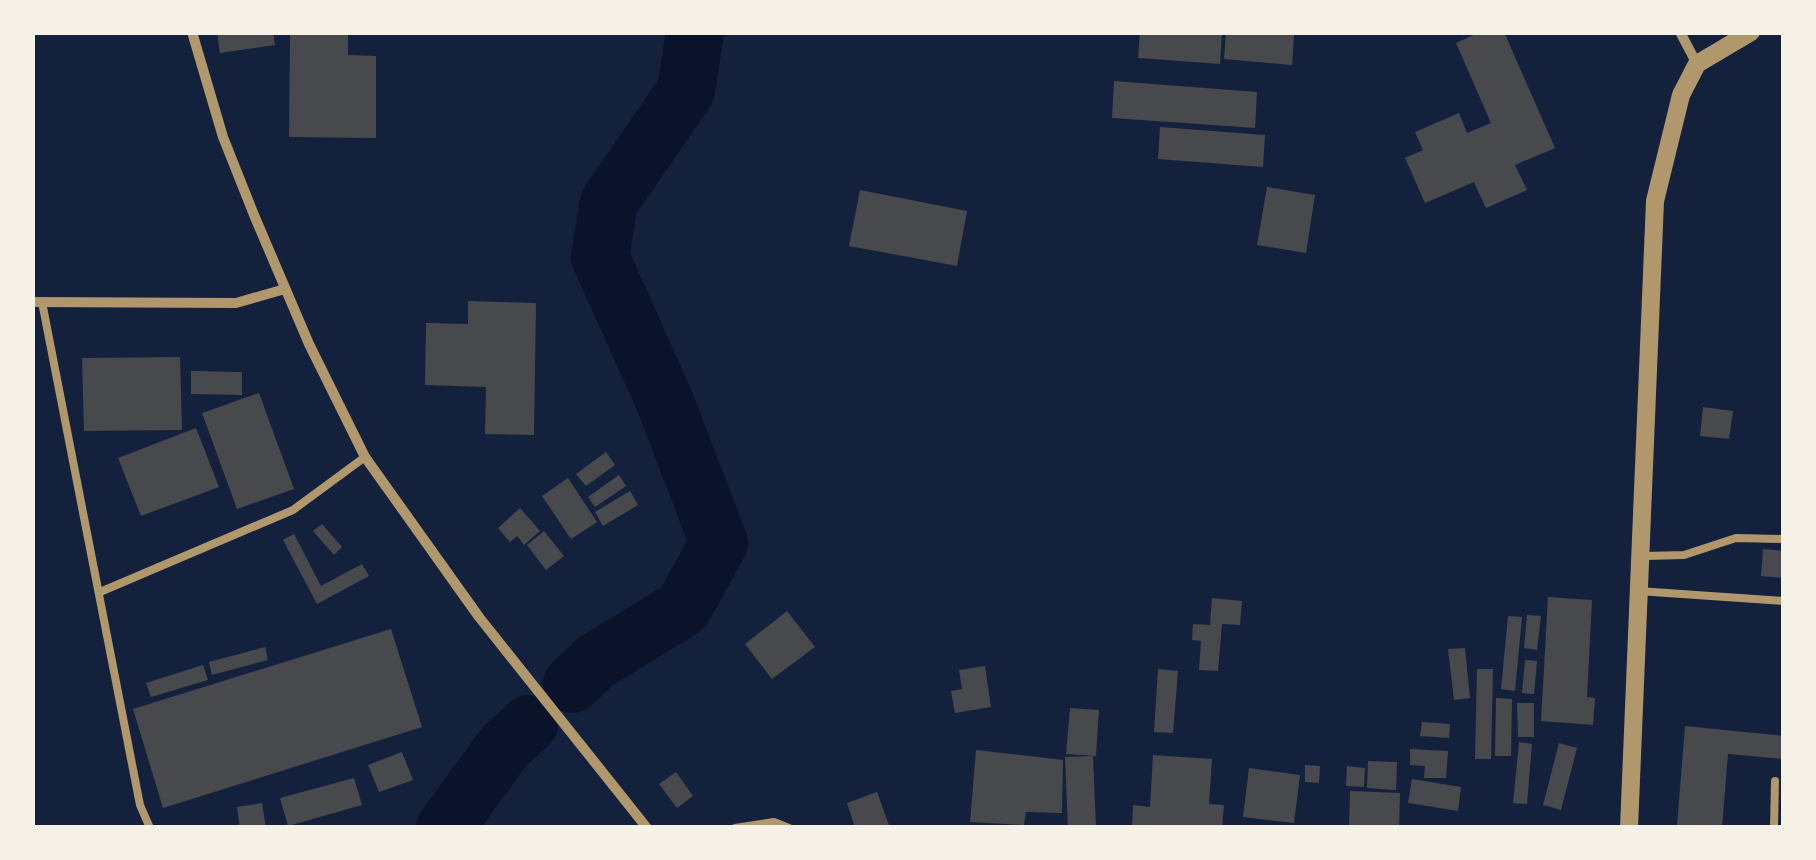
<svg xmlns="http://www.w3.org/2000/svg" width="1816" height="860" font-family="'Nunito Sans',sans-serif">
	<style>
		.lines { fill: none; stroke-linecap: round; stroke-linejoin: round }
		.river { stroke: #0b132b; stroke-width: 58 }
		.building { fill: #48494c }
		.service { stroke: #b1986c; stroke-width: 8 }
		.minor { stroke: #b1986c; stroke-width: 10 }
		.tertiary { stroke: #b1986c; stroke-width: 18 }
	</style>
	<rect width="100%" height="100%" fill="#14213d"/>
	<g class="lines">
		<path class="river" d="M 572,684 L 595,662 L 683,608 L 719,543 L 665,402 L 600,257 L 609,202 L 686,91 L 695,32
			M 445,828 L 504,747 L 529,724"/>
	</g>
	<path class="building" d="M 217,32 L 273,32 L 275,45 L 220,53 Z
		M 1140,32 L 1222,32 L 1220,64 L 1138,58 Z
		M 1226,32 L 1294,35 L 1292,65 L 1224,59 Z
		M 1480,32 L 1504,32 L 1555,148 L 1515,165 L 1527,190 L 1486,208 L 1474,182 L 1425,203 L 1405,158 L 1423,150 L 1415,132 L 1459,113 L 1467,133 L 1491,123 L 1456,43 Z
		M 290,34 L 348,34 L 348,55 L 376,56 L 376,138 L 289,137 Z
		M 1114,81 L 1257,92 L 1255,128 L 1112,118 Z
		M 1160,127 L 1265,135 L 1263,167 L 1158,159 Z
		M 1267,187 L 1315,195 L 1306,253 L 1257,245 Z
		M 860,190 L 967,211 L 957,266 L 849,246 Z
		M 468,301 L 536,303 L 534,435 L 485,434 L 486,387 L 425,385 L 426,323 L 468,324 Z
		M 180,357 L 182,430 L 84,431 L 82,358 Z
		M 191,371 L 242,372 L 242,395 L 191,394 Z
		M 259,393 L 294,489 L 237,509 L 202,413 Z
		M 1703,407 L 1733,411 L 1729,439 L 1700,436 Z
		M 196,428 L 219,487 L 141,516 L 118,458 Z
		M 606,452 L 615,465 L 586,486 L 576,474 Z
		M 619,475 L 626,486 L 595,507 L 588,497 Z
		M 568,478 L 597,522 L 571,539 L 542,496 Z
		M 630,491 L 638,505 L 603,526 L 595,512 Z
		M 520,508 L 540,531 L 524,545 L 517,536 L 510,542 L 498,528 Z
		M 322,524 L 342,547 L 334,555 L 313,531 Z
		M 544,531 L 564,556 L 546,570 L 527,545 Z
		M 294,534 L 321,586 L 362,564 L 369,576 L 317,604 L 283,540 Z
		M 1763,549 L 1784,551 L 1784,578 L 1761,576 Z
		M 1548,597 L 1592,600 L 1587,697 L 1595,698 L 1593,725 L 1541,721 Z
		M 1212,598 L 1242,601 L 1240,625 L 1222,624 L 1218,671 L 1199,670 L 1201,641 L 1192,640 L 1193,624 L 1210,625 Z
		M 787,611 L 815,647 L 772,679 L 745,644 Z
		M 1527,615 L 1541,616 L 1537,650 L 1524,648 Z
		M 1508,616 L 1522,617 L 1515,691 L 1501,689 Z
		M 391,629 L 422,727 L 163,808 L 133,709 Z
		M 265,647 L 268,660 L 212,675 L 209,662 Z
		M 1465,648 L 1470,698 L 1454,700 L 1448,649 Z
		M 1525,660 L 1537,661 L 1534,694 L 1522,693 Z
		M 203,665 L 208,680 L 151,697 L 146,683 Z
		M 985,666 L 991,707 L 955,713 L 951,691 L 962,689 L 959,670 Z
		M 1158,669 L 1178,671 L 1173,733 L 1154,732 Z
		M 1477,669 L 1493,669 L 1491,759 L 1475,759 Z
		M 1496,698 L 1512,699 L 1511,756 L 1495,756 Z
		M 1517,703 L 1534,703 L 1534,737 L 1518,737 Z
		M 1070,708 L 1099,710 L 1096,756 L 1066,754 Z
		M 1422,722 L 1450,724 L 1449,738 L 1420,736 Z
		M 1685,726 L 1784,736 L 1784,759 L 1728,754 L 1722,828 L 1677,826 Z
		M 1519,742 L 1532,744 L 1527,804 L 1513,803 Z
		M 1559,743 L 1577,748 L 1561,810 L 1543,805 Z
		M 1410,749 L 1448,751 L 1446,778 L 1424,778 L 1425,766 L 1410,765 Z
		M 976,750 L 1063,760 L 1062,813 L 1026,812 L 1024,825 L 970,822 Z
		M 402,752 L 413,780 L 379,792 L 368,765 Z
		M 1153,755 L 1212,759 L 1209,804 L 1224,805 L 1222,828 L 1132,828 L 1133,805 L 1150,807 Z
		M 1093,756 L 1096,828 L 1068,828 L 1065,757 Z
		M 1368,761 L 1397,762 L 1396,790 L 1367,788 Z
		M 1305,765 L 1320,766 L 1319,783 L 1305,782 Z
		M 1347,766 L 1365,768 L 1364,787 L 1346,786 Z
		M 1249,768 L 1300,775 L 1294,823 L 1243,817 Z
		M 676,772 L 693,796 L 677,808 L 659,784 Z
		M 354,778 L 362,805 L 288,826 L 280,798 Z
		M 1412,779 L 1461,787 L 1458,811 L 1408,803 Z
		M 1350,791 L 1400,793 L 1399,828 L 1349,828 Z
		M 877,792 L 890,828 L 855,828 L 847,803 Z
		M 262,803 L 266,828 L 240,828 L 237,807 Z"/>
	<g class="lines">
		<path class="service" d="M 42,302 L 140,805 L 150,828
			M 1644,556 L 1684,555 L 1736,538 L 1784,539
			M 1638,591 L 1784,601
			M 100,592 L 293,510 L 365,457
			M 735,828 L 774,822 L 789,828
			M 1774,828 L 1775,781"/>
		<path class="minor" d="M 192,32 L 223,137 L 254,215 L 309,344 L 365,457 L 479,617 L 647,828
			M 1680,32 L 1697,64
			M 32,302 L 236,303 L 285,289"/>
		<path class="tertiary" d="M 1629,828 L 1655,201 L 1681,95 L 1697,64 L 1751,32"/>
	</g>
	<rect width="1816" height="860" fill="none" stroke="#f6f1e7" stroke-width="70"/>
</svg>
